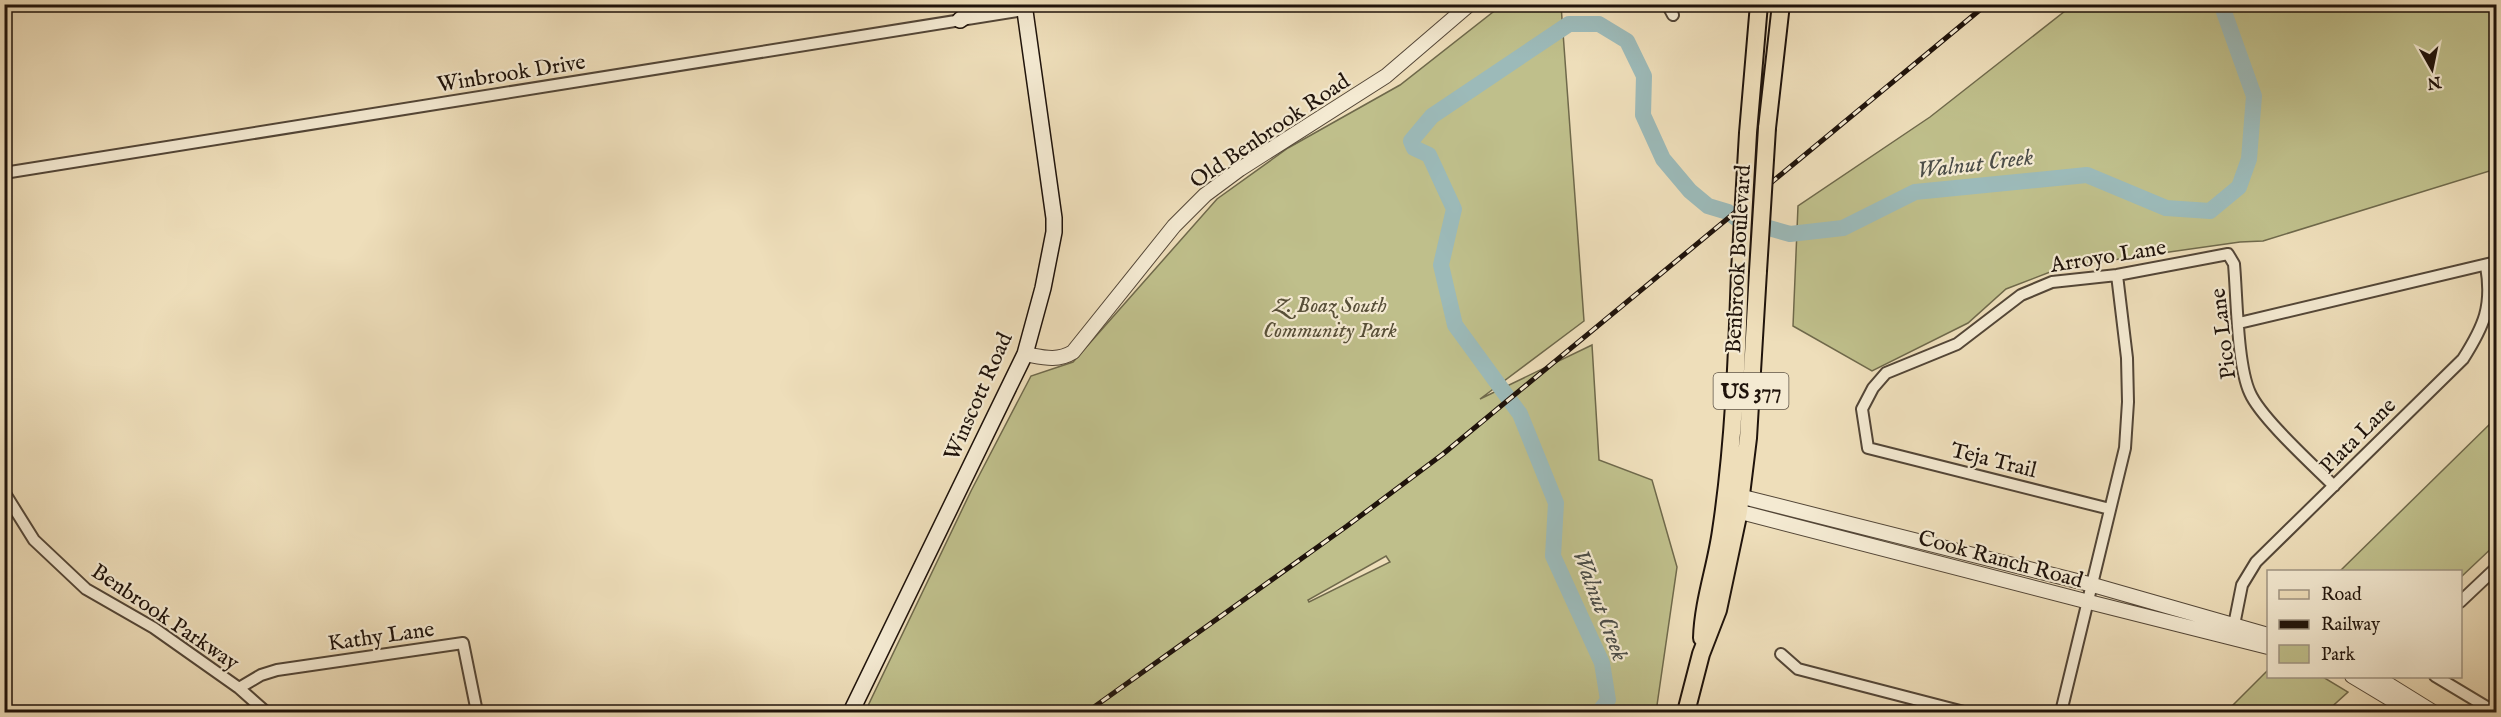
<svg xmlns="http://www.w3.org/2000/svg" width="2501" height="717" font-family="'IM FELL English',serif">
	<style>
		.green { fill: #bfbf8b; stroke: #6f694b; stroke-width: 1.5; fill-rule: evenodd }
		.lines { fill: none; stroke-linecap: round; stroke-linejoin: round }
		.river { stroke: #9cbab9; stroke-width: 16 }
		.minor-casing { stroke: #534637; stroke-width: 14 }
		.tertiary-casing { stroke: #534637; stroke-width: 16 }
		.secondary-casing { stroke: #1f130b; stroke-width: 18 }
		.primary-casing { stroke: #1f130b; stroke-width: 20 }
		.minor { stroke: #f4ead2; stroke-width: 10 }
		.tertiary { stroke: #f4ead2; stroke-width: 14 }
		.secondary { stroke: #f4ead2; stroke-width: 15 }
		.primary { stroke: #eedeba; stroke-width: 16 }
		.rail-casing { stroke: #1f130b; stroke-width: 5 }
		.rail { stroke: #f4ead2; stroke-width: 3; stroke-dasharray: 9; stroke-linecap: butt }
		.primary-bridge-casing { stroke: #1f130b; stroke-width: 20; stroke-linecap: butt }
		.primary-bridge { stroke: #eedeba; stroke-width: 16 }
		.labels { text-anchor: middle; stroke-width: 4.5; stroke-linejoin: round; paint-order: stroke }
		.shield { fill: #f4ead2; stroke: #5f5447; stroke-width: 1.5 }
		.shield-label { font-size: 21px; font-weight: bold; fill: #1f130b }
		.street-label { font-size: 22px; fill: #1f130b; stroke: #f4ead2 }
		.park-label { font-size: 22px; font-style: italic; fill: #574f38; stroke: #f4ead2 }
		.water-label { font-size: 24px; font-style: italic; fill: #4b4d48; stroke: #f4ead2 }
	</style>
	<rect width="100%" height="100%" fill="#eedeba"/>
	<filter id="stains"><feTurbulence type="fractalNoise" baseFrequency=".00333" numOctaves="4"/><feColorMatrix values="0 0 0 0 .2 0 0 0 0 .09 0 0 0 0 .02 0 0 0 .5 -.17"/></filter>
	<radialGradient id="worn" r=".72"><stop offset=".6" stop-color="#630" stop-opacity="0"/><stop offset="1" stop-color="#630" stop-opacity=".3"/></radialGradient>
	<path class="green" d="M 2074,4 L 2496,5 L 2496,169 L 2263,241 L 2240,242 L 2063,267 L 2006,289 L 1968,323 L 1872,371 L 1793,326 L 1798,206 L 1930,117 Z
		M 1502,5 L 1561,5 L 1584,321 L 1480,399 L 1592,345 L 1599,460 L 1652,480 L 1677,567 L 1656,712 L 865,712 L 971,491 L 1031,376 L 1073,362 L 1217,199 L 1288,148 L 1400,85 ZM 1386,556 L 1390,562 L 1309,602 L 1308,600 Z
		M 2496,418 L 2496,544 L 2461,577 L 2460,572 L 2340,571 Z
		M 2268,670 L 2268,676 L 2323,677 L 2348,692 L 2326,712 L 2226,712 Z"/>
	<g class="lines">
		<path class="river" d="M 1599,712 L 1608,700 L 1602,663 L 1553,556 L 1556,503 L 1520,414 L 1455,325 L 1441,265 L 1454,209 L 1429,155 L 1414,148 L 1411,141 L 1432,116 L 1569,24 L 1599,24 L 1627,41 L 1644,76 L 1643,115 L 1663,159 L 1690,191 L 1708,206 L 1728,212 L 1737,219 L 1790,234 L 1843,228 L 1915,192 L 2087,175 L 2166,208 L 2210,211 L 2239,187 L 2249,159 L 2254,96 L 2224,12 L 2223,4"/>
		<g class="minor-casing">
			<path id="minor" d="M 1667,4 L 1673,15
				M 4,173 L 1024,10
				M 2239,323 L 2496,262
				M 4,492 L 34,540 L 86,589 L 154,628 L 239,688 L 266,712
				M 2110,509 L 1868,448 L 1862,409 L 1873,388 L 1886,373 L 1957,344 L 2021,295 L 2052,282 L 2117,275 L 2228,254 L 2234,264 C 2237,297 2237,365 2250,393 C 2261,418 2313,465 2334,486
				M 2460,602 L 2496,568
				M 2234,625 L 2242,585 L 2256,562 L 2463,359 C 2484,326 2493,306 2486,266
				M 1781,654 L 1798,669 L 1964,712
				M 2435,676 L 2495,712
				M 239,688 L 261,675 L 277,670 L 463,643 L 477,712
				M 2061,712 L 2125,448 L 2128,402 L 2127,358 L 2117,275"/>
		</g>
		<g class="tertiary-casing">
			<path id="tertiary" d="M 1025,354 C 1042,357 1057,362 1073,352 L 1174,226 L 1205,195 L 1240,169 L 1386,76 L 1470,4
				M 1731,494 L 2093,585 L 2268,635
				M 1729,509 L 2089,602 L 2268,647
				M 2352,676 L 2412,712
				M 2375,676 L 2433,712"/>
		</g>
		<g class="secondary-casing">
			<path id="secondary" d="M 960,20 L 981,4
				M 851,712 L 1025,354 L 1043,288 L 1054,232 L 1054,218 L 1024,4"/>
		</g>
		<g class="primary-casing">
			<path id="primary" d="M 1767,128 L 1781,4
				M 1748,133 L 1759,4
				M 1702,638 C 1703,602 1716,567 1721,531 C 1734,445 1737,358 1740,271
				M 1686,712 L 1701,654 L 1718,610 L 1739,511 L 1748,438 L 1758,271"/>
		</g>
		<use href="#minor" class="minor"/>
		<use href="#tertiary" class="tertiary"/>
		<use href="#secondary" class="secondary"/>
		<use href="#primary" class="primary"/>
		<g class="rail-casing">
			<path id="rail" d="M 1087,712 L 1347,526 L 1443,454 L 1987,4"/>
		</g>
		<use href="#rail" class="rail"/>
		<g class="primary-bridge-casing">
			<path id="primary-bridge" d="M 1740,271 L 1748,133
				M 1758,271 L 1767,128"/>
		</g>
		<use href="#primary-bridge" class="primary-bridge"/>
	</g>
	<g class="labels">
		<rect class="shield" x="1713.5" y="373" width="75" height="36" rx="4.5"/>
		<g class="shield-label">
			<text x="1751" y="398">US 377</text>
		</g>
		<g class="street-label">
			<text transform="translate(511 72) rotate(-9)" y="8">Winbrook Drive</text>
			<text transform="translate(1269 130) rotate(-34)" y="8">Old Benbrook Road</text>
			<text transform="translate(2108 255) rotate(-9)" y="8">Arroyo Lane</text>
			<text transform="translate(1737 259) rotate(-87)" y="8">Benbrook Boulevard</text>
			<text transform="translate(2222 334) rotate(-97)" y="8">Pico Lane</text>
			<text transform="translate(977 396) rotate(-66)" y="8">Winscott Road</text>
			<text transform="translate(2357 435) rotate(-45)" y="8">Plata Lane</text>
			<text transform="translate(1994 459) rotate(14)" y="8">Teja Trail</text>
			<text transform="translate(2001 558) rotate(15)" y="8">Cook Ranch Road</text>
			<text transform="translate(166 616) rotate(34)" y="8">Benbrook Parkway</text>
			<text transform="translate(381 635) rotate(-8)" y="8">Kathy Lane</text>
		</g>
		<g class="park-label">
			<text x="1330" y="312">Z. Boaz South<tspan x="1330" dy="25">Community Park</tspan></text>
		</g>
		<g class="water-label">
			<text transform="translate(1975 163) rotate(-7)" y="8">Walnut Creek</text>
			<text transform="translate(1601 605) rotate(69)" y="8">Walnut Creek</text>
		</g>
	</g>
	<rect width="2501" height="717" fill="none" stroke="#eedeba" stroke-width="24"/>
	<rect x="6" y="6" width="2489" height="705" fill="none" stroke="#1f130b" stroke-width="3"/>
	<rect x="12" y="12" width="2477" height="693" fill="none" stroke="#1f130b" stroke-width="1.5"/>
	<rect x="2267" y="570" width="195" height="108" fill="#f4ead2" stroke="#9f9482" stroke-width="1.5"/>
	<rect x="2279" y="590" width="30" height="9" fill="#eedeba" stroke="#9f9482" stroke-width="1.5"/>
	<text x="2321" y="600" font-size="18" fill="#1f130b">Road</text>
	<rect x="2279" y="620" width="30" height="9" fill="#1f130b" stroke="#9f9482" stroke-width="1.5"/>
	<text x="2321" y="630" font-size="18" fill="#1f130b">Railway</text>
	<rect x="2279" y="645" width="30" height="18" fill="#bfbf8b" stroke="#9f9482" stroke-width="1.5"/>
	<text x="2321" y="660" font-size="18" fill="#1f130b">Park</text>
	<g transform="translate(2432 69) rotate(171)" stroke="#f4ead2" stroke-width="4.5" paint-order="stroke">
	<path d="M0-4.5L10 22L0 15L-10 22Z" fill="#1f130b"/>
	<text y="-9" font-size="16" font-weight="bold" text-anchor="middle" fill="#1f130b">N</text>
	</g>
	<rect width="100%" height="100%" filter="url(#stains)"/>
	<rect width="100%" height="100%" fill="url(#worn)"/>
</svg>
